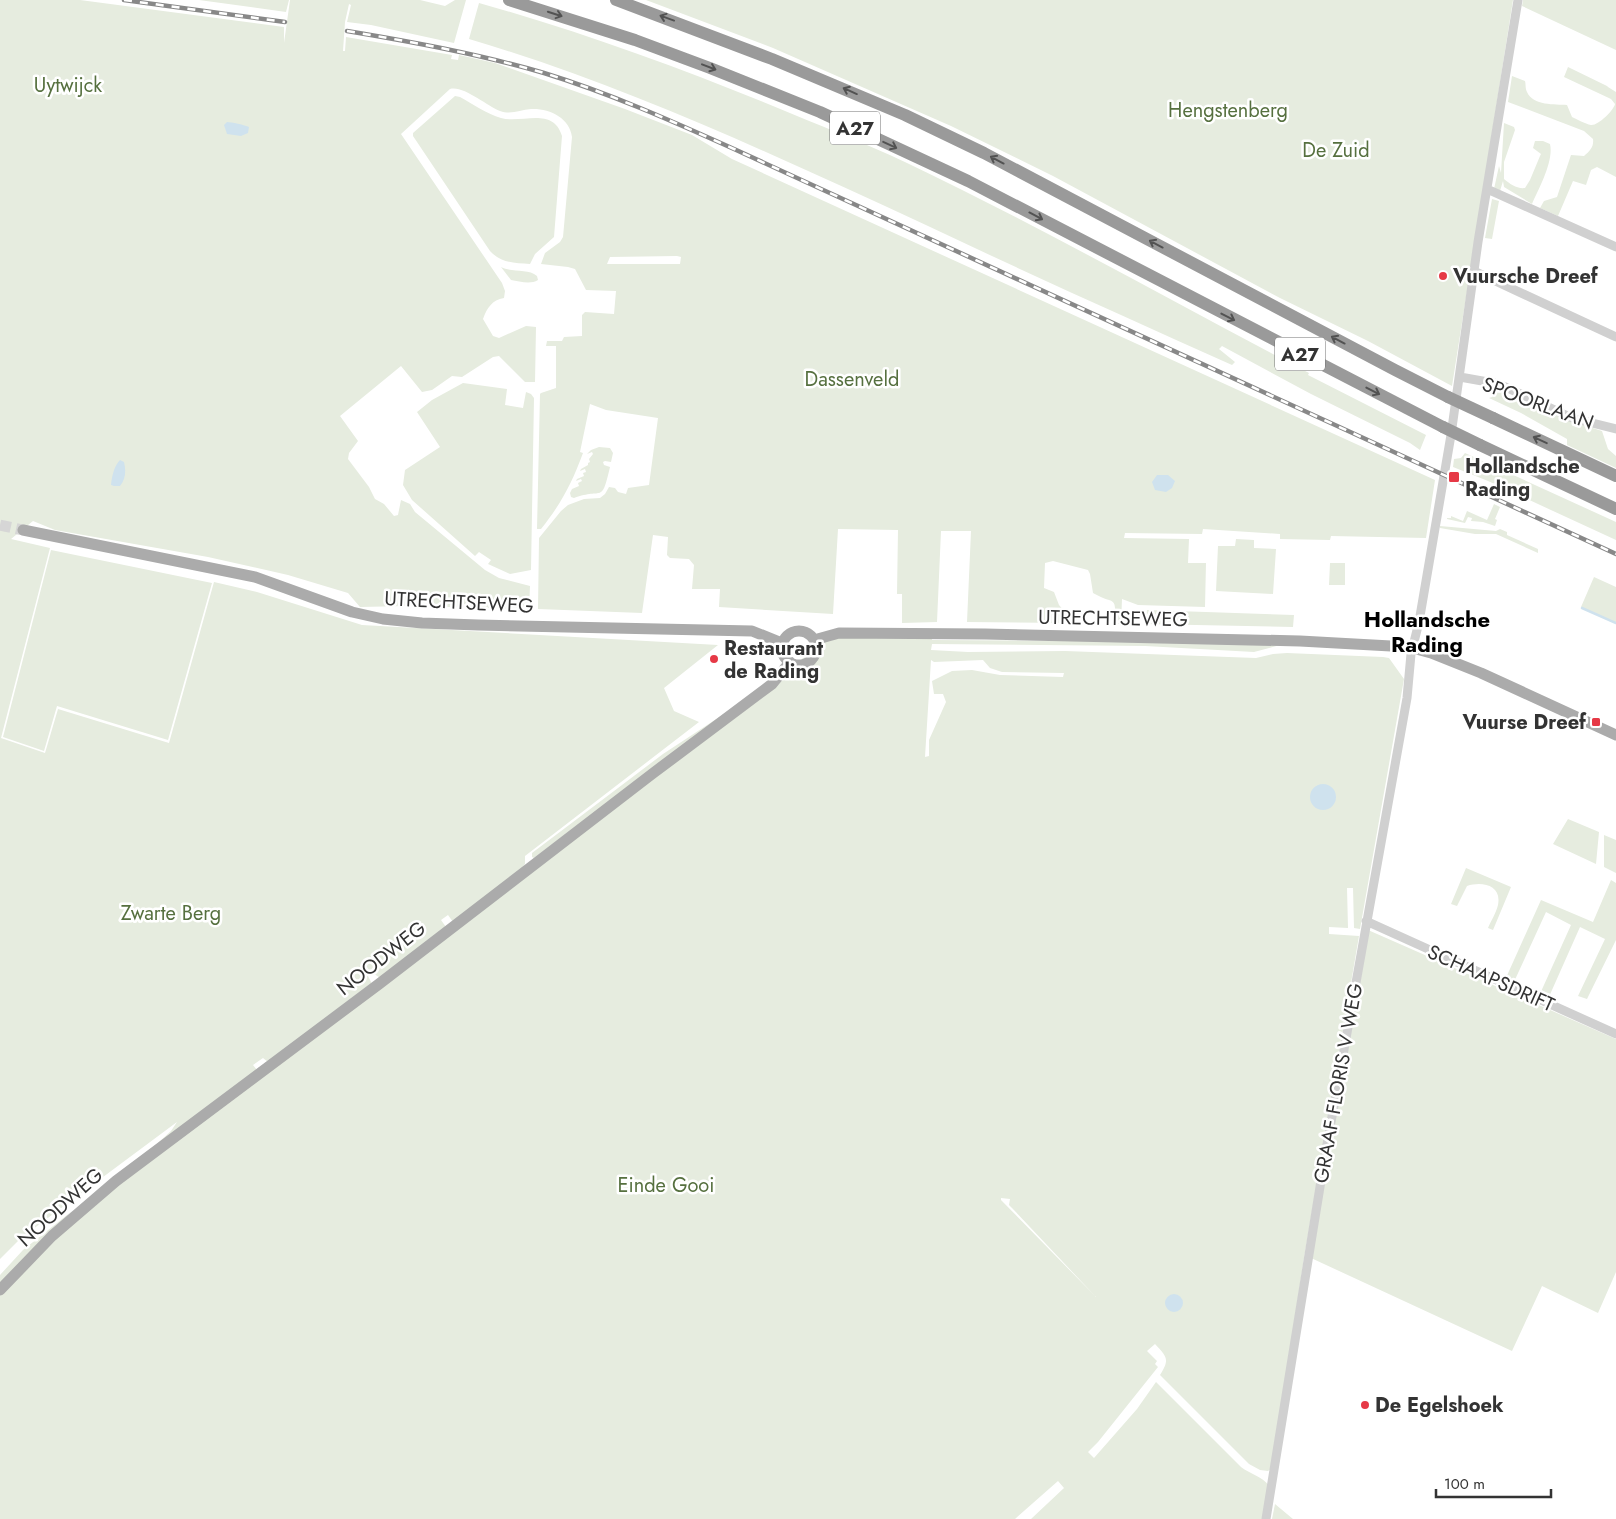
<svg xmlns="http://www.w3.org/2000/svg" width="1616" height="1519" font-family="Jost,sans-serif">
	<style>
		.green { fill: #e6ecdf; fill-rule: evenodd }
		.water { fill: #cfe2ee }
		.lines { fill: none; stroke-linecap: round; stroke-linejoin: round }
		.stream { stroke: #cfe2ee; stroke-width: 2.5 }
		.major-tunnel { stroke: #d6d6d6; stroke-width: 11; stroke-dasharray: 11 5.5; stroke-linecap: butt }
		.minor { stroke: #d0d0d0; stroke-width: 9 }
		.major { stroke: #ababab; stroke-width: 11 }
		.highway { stroke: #9a9a9a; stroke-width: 12 }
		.rail-casing { stroke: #888; stroke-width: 4.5 }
		.rail { stroke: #fff; stroke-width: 2.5; stroke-dasharray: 8; stroke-linecap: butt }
		.highway-bridge { stroke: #9a9a9a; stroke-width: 12 }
		.oneway { stroke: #525252 }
		.poi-dot { fill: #e63946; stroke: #fff; stroke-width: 2 }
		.labels { text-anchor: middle; stroke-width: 5; stroke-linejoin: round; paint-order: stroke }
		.shield { fill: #fff; stroke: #707070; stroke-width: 1 }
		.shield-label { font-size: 19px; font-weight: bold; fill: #333 }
		.park-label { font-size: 20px; fill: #56703f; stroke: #fff }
		.poi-label { font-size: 20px; font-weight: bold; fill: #333; stroke: #fff; text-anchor: start }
		.street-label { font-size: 20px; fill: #333; stroke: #fff }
		.quarter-label { font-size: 22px; font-weight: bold; fill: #000; stroke: #fff }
	</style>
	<rect width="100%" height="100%" fill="#fff"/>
	<path class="green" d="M 0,0 L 80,0 L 284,27 L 284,43 L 290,0 L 420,0 L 445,6 L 455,0 L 466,0 L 454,43 L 371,25 L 347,22 L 351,5 L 349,4 L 345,22 L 343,51 L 345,51 L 346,37 L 452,55 L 451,59 L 458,60 L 459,55 L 495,63 L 625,109 L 692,135 L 732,159 L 1435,480 L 1426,538 L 1331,536 L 1330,540 L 1280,539 L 1280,534 L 1203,529 L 1202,534 L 1125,533 L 1124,538 L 1189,539 L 1188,563 L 1206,563 L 1205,607 L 1138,605 L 1122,599 L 1121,624 L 1115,624 C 1116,593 1115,606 1093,593 L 1090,574 L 1088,570 L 1053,561 L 1045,563 L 1044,588 L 1054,592 L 1059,605 L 1067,614 L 1068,623 L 967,622 L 971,531 L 941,531 L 937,622 L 902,623 L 902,594 L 897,594 L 898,530 L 838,529 L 833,614 L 719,607 L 720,589 L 692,589 L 694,565 L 689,559 L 670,558 L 667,555 L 668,537 L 653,535 L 642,613 L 538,609 L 539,538 L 561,511 L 568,505 L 584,499 L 600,498 L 605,494 L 609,487 L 615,488 L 618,492 L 626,494 L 628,488 L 649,485 L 658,418 L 606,410 L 590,404 L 580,452 L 583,453 C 572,483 561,504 541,529 L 537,529 L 540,394 L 541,393 L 556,388 L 556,346 L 546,346 L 547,341 L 562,341 L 564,337 L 582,336 L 582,315 L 585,312 L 614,314 L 616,291 L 586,290 L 575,269 L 568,267 L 541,264 L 545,253 L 560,242 L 563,237 L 572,137 C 570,118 549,108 531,109 C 520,110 511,115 500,111 C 487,106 463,85 450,89 L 401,134 L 502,283 L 505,291 L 504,298 C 492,300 487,308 483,319 L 493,336 L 499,338 L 526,326 L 536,327 L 535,382 L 525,382 L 499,356 L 493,357 L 462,377 L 452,376 L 432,390 L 422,392 L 401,366 L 340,416 L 358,441 L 349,453 L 348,459 L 369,487 L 375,499 L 384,504 L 394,516 L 398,515 L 401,500 L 410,504 L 415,512 L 485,570 L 499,578 L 530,586 L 529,609 L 406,606 L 360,607 L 348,593 L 288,575 L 208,557 L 55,530 L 33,521 L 11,539 L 50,548 L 1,738 L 45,753 L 58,709 L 169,743 L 214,582 L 257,592 L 362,625 L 718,645 L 664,688 L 674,711 L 699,722 L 525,856 L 525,864 L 521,869 L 453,922 L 448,915 L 441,920 L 446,927 L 380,978 L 373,973 L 368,976 L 372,984 L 268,1062 L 263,1058 L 253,1065 L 257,1070 L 148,1152 L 171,1131 L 177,1122 L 21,1238 L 0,1259 ZM 677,256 L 681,257 L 680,264 L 607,264 L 610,257 Z
		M 199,0 L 289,0 L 286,12 Z
		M 646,0 L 1513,0 L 1452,386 L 1368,341 L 1280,298 L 1053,176 L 951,126 L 773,48 Z
		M 1523,0 L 1616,0 L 1616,50 L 1522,6 Z
		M 479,3 C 579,31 677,67 773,106 C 818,125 863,142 907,163 C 1043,228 1175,303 1309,373 L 1308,375 L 1426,435 L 1420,450 L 1410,443 L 1311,394 L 1222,346 L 1219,349 L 1235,362 L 1232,365 C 1130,319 1029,274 928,226 C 778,157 628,86 469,39 Z
		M 1568,67 L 1607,86 L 1608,87 L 1616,92 L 1616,177 L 1597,167 L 1591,170 L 1586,185 L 1573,181 L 1558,216 L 1540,208 L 1544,201 L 1557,197 L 1571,155 L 1584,156 C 1590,151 1594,147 1593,139 L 1584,131 L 1508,102 L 1512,76 L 1525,81 C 1526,84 1525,88 1527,92 C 1533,106 1555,104 1567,105 L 1572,117 C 1577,119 1585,124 1591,125 C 1598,126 1614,110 1615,104 L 1611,99 L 1564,77 Z
		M 455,96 L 460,97 C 473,104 487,114 501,118 C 522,124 553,106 562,136 L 554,237 L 535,254 L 530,264 C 514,263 501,263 490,251 L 413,136 L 413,133 Z
		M 1504,123 L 1514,127 L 1515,130 L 1504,162 L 1504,179 C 1510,184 1517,189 1525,188 L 1530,180 L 1540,156 L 1541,154 L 1533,148 L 1535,141 L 1543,141 L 1550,144 C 1554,161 1539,188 1532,204 L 1504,187 L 1503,181 L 1500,191 L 1494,189 L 1499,166 L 1501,173 Z
		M 1492,199 L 1499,201 L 1492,239 L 1485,238 Z
		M 501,267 C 512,273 528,268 537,276 L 538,280 C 530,285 519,281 511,280 Z
		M 463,383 L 507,389 L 505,405 L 523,408 L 526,392 L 531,394 L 534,398 L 531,570 L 510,574 L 488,564 L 491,560 L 479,552 L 475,556 L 412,500 L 403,485 L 405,470 L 440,447 L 417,412 L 432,400 Z
		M 1498,390 L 1508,394 L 1510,399 L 1523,404 L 1526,402 L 1568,420 L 1602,431 L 1608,449 L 1616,456 L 1616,468 L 1567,445 L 1567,439 L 1521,413 L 1489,398 L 1492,397 Z
		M 599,447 L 610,448 L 613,453 L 611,462 L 605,461 L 603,462 L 604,465 L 610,467 C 601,505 604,487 574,498 L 571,497 L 570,493 L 572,489 L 579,486 L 578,483 L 582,481 L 581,479 L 576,481 L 577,479 L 584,476 L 583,473 L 586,472 L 585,469 L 580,471 L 581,469 L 588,465 L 588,463 L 590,462 L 589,459 L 593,454 L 592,452 L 587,454 L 591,450 Z
		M 1465,453 L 1616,522 L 1616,540 L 1488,481 L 1453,467 L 1454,459 L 1461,458 Z
		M 1494,504 L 1500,507 L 1495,519 L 1497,520 L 1495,526 L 1483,522 L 1471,521 L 1472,518 L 1468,517 L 1465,523 L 1447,519 L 1447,518 L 1451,518 L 1451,516 L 1463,521 L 1467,511 L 1487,520 Z
		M 1440,526 L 1496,531 L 1500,529 L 1507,532 L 1507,535 L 1538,549 L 1538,553 L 1496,534 L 1475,534 L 1440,528 Z
		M 1236,539 L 1254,540 L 1254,548 L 1276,549 L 1273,594 L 1216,591 L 1218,546 L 1235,546 Z
		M 51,550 L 212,583 L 168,740 L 57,706 L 44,751 L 3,737 Z
		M 1330,563 L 1345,563 L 1345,585 L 1329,585 Z
		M 1594,577 L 1616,587 L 1616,623 L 1581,607 Z
		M 1147,610 L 1294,615 L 1293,627 L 1145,624 Z
		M 842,628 L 932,633 L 932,640 L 1103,641 L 1280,645 L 1254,652 L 1145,646 L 932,644 L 931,650 L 968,652 L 1065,651 L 1256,658 L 1273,654 L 1287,653 L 1383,657 L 1389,658 L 1404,679 L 1360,929 L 1354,928 L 1353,888 L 1347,888 L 1348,928 L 1329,927 L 1329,934 L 1359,936 L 1304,1258 L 1272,1468 L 1268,1471 L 1260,1470 L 1249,1464 L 1160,1375 C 1170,1359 1167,1357 1155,1344 L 1147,1351 L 1157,1361 L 1155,1364 L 1158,1367 L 1098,1442 L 1088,1452 L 1094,1458 L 1137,1409 L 1156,1382 L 1241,1467 C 1250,1474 1262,1476 1269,1486 L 1263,1519 L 1031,1519 L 1064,1488 L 1058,1481 L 1015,1519 L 0,1519 L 0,1290 L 52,1236 ZM 931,660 L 934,662 L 983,660 L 990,668 L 1002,672 L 1064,673 L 1063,677 L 1000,675 L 972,670 L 952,671 L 932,681 L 934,694 L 943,694 L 946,702 L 929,740 L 929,756 L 925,757 ZM 1001,1198 L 1010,1199 L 1009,1205 L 1012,1208 L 1096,1297 L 1001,1200 Z
		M 736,706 L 534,858 L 532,857 L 532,853 L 663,754 Z
		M 1568,819 L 1599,832 L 1596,864 L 1553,844 Z
		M 1604,835 L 1616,840 L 1616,873 L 1604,867 Z
		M 1466,868 L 1511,887 L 1493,930 L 1488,928 C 1491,921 1496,913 1498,905 C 1502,885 1482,881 1467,886 L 1457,906 L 1451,904 Z
		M 1611,880 L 1616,883 L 1616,940 L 1587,999 L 1578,996 L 1605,939 L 1580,927 L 1548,999 L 1539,996 L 1571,925 L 1546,912 L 1513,984 L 1505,980 L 1541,900 L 1593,922 Z
		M 1368,930 L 1616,1039 L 1616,1272 L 1598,1313 L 1542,1286 L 1512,1351 L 1311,1258 Z
		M 72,1211 L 63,1220 L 0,1287 L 0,1275 L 23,1250 Z
		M 1275,1504 L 1293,1519 L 1272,1519 Z"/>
	<path class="water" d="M 227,122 C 231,122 245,125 249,127 L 248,133 L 241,136 L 227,134 L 224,125 Z
		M 120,460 L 124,462 C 126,470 126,479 120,486 L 114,486 L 111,485 C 112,476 114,466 120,460 Z
		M 1157,475 L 1168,475 L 1175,481 L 1172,488 L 1166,492 L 1155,490 L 1152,482 Z
		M1310 797a13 13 0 1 1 26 0a13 13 0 1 1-26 0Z
		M1165 1303a9 9 0 1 1 18 0a9 9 0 1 1-18 0Z"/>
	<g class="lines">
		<path class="stream" d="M 1582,608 L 1616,623"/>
		<path class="major-tunnel" d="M 0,525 L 23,530"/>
		<path class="minor" d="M 1487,189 L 1616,247
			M 1474,271 L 1616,337
			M 1460,377 L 1499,384 L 1572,418 L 1616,429
			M 1366,921 L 1616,1034
			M 1266,1519 L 1326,1150 L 1407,698 L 1411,654 L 1419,622 L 1451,435 L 1478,242 L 1518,0"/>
		<path class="major" d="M 23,530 L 255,577 L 352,612 L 383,619 L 422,623 L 478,625 L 752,631 L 782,643
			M782 648a17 17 0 1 1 34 0a17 17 0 1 1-34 0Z
			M 814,640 L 839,633 L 985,634 L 1300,641 L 1409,647 L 1431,653 L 1481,673 L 1616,735
			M 0,1290 L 52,1236 L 116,1181 L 379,984 L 652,774 L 772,684 L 790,662"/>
		<path class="highway" d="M 509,0 L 635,40 L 710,68 L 820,112 L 968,181 L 1443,427
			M 616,0 L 772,59 L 905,115 L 984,153 L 1395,370 L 1448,397
			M 1493,418 L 1616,476
			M 1480,445 L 1616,509"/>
		<g class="rail-casing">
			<path id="rail" d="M 124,0 L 285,22
				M 347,31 C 413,42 479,54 544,73 C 609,93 672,121 734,149 L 1616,554"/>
		</g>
		<use href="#rail" class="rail"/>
		<path class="highway-bridge" d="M 1448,397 L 1493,418
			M 1443,427 L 1480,445"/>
	</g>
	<defs><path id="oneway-shaft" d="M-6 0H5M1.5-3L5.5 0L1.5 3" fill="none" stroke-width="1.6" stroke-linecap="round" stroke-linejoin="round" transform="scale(1.25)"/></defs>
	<g class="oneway">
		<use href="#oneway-shaft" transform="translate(555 14) rotate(18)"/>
		<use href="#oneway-shaft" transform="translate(667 18) rotate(-160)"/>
		<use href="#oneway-shaft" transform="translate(709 67) rotate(21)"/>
		<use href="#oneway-shaft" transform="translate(850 91) rotate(-156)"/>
		<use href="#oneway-shaft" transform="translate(890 145) rotate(25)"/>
		<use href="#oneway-shaft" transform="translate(997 160) rotate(-152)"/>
		<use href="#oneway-shaft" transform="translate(1036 216) rotate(28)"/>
		<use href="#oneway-shaft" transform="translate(1156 244) rotate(-152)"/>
		<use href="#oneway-shaft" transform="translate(1228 317) rotate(27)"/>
		<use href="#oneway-shaft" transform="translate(1338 340) rotate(-152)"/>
		<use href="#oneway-shaft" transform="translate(1373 391) rotate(27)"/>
		<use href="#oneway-shaft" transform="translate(1540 440) rotate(-155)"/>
	</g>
	<g class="poi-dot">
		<circle cx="1443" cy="276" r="5"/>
		<rect x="1448" y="471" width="12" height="12" rx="2.5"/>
		<circle cx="714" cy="659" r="5"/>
		<rect x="1591" y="717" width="10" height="10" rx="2.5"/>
		<circle cx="1365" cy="1405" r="5"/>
	</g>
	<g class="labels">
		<g class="shield">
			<rect x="830" y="111.5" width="50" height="33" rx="4"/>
			<rect x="1275" y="337.5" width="50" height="33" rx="4"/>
		</g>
		<g class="shield-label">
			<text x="855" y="135">A27</text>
			<text x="1300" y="361">A27</text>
		</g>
		<g class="park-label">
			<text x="68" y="92">Uytwijck</text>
			<text x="1228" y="117">Hengstenberg</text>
			<text x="1336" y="157">De Zuid</text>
			<text x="852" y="386">Dassenveld</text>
			<text x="171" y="920">Zwarte Berg</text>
			<text x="666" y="1192">Einde Gooi</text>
		</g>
		<g class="poi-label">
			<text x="1453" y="283">Vuursche Dreef</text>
			<text x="1465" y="473">Hollandsche<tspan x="1465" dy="23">Rading</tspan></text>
			<text x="724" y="655">Restaurant<tspan x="724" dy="23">de Rading</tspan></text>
			<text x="1586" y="729" text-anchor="end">Vuurse Dreef</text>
			<text x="1375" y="1412">De Egelshoek</text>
		</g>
		<g class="street-label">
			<text transform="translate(1538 403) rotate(20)" y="7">SPOORLAAN</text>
			<text transform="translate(459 602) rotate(3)" y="7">UTRECHTSEWEG</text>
			<text transform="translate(1113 618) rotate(1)" y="7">UTRECHTSEWEG</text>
			<text transform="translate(381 958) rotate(-38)" y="7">NOODWEG</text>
			<text transform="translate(1491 978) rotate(24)" y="7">SCHAAPSDRIFT</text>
			<text transform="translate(1338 1083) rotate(-80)" y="7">GRAAF FLORIS V WEG</text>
			<text transform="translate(60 1207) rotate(-42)" y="7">NOODWEG</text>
		</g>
		<g class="quarter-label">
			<text x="1427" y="627">Hollandsche<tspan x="1427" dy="25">Rading</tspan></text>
		</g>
	</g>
	<path d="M1436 1489v8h115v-8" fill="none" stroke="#333333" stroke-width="2.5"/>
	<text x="1444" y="1489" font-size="15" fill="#333333" stroke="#ffffff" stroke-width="4" paint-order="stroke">100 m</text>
</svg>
